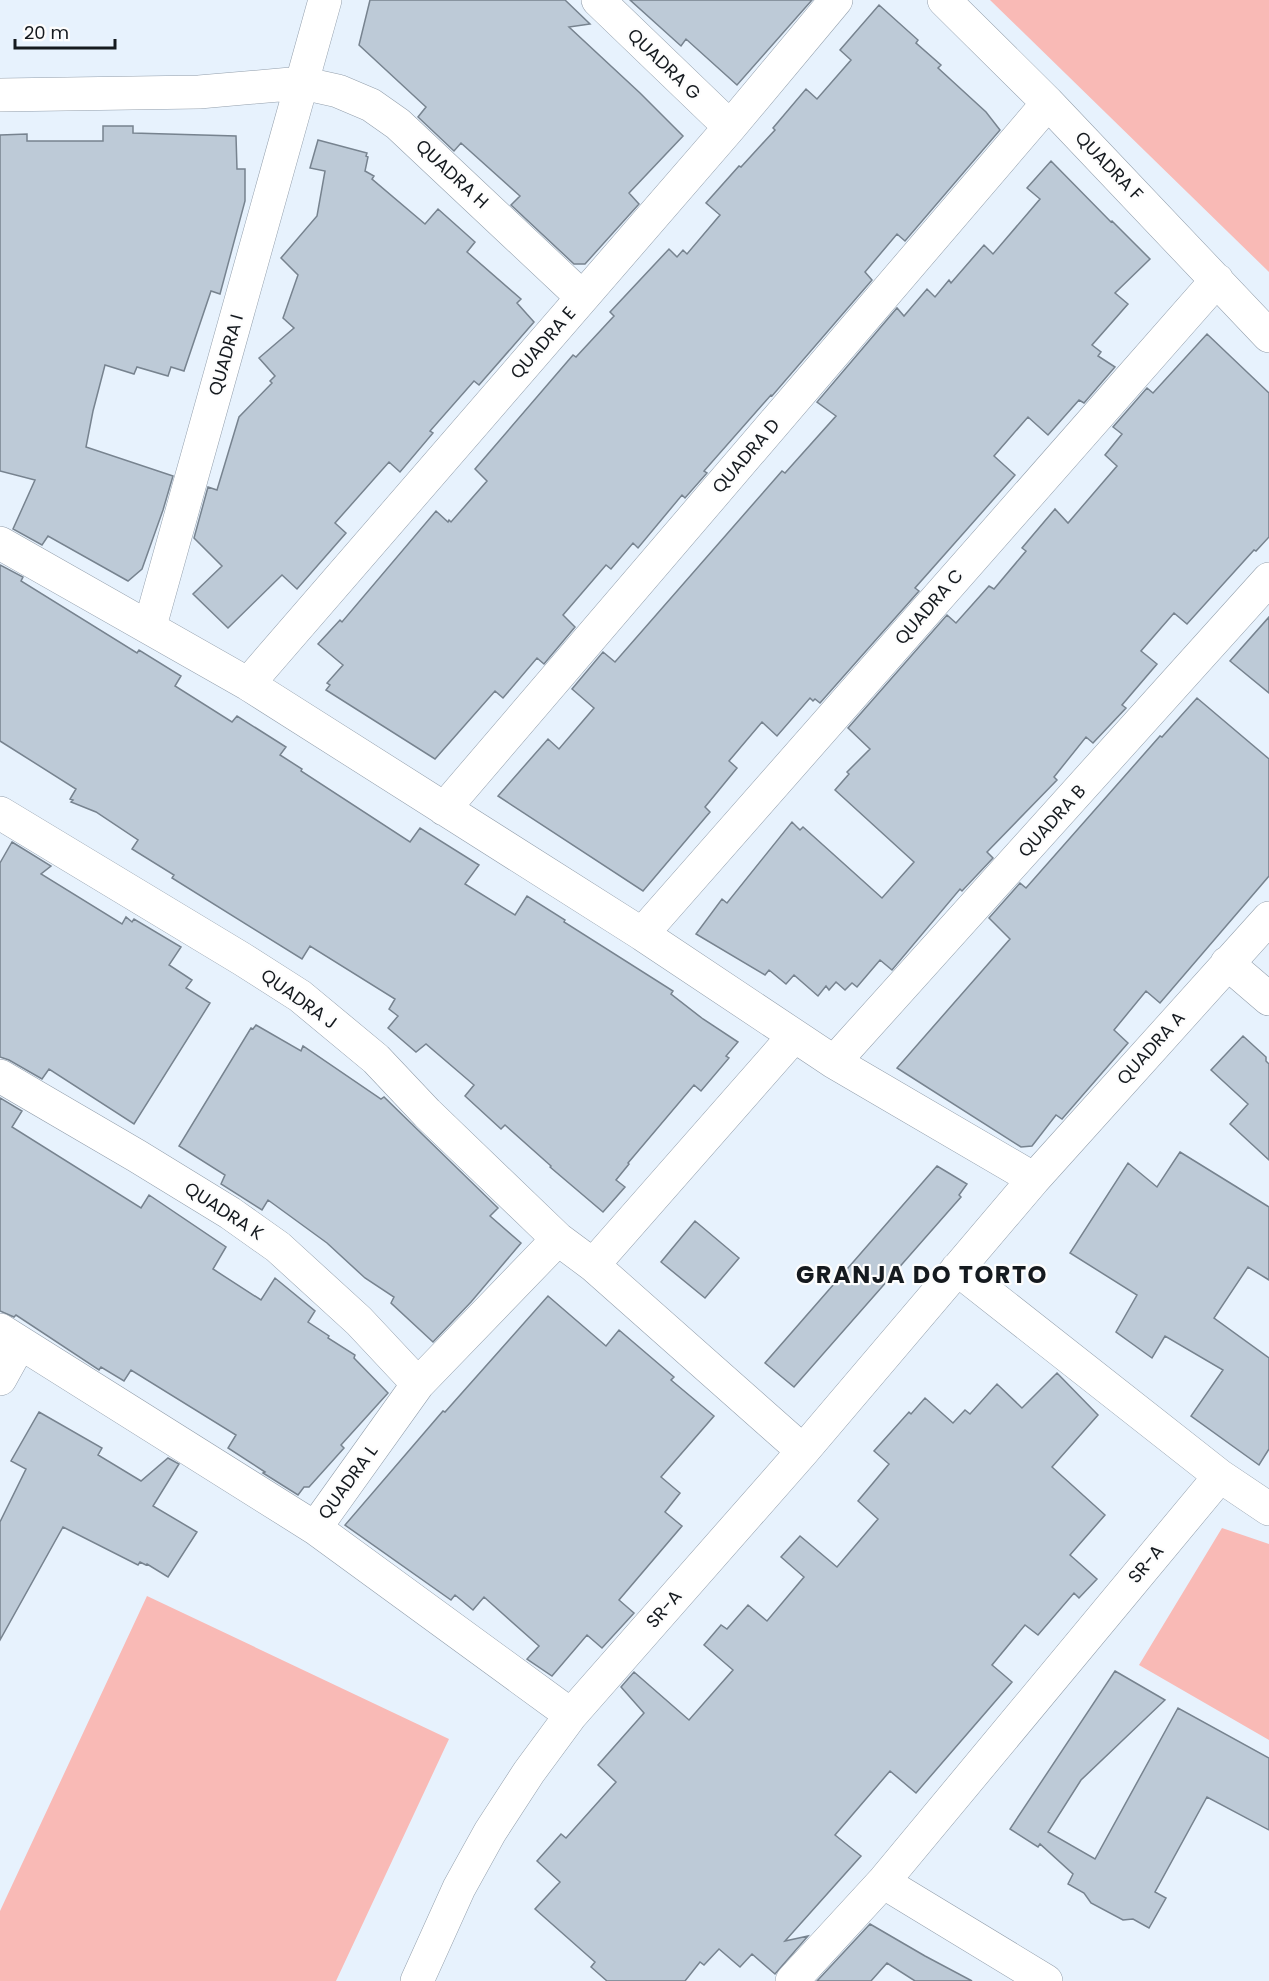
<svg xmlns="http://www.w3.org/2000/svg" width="1269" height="1981" font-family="Poppins,sans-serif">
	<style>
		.green { fill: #f9bab6 }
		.building { fill: #bdcad7; stroke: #77838f; stroke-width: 1.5 }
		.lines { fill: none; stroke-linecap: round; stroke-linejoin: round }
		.minor-casing { stroke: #939fac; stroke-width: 34 }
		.minor { stroke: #fff; stroke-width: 33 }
		.labels { text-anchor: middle; stroke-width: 4.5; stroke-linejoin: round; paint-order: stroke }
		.street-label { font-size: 18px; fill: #151a1f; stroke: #fdfdfd }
		.district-label { font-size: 24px; font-weight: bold; letter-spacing: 1.5px; fill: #151a1f; stroke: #fdfdfd }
	</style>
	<rect width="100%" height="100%" fill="#e7f2fd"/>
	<path class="green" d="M 990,0 L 1269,0 L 1269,272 Z
		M 1222,1528 L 1269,1544 L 1269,1740 L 1139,1665 Z
		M 147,1596 L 449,1739 L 336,1981 L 0,1981 L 0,1911 Z"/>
	<path class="building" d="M 370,0 L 565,0 L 590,24 L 569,27 L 640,93 L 683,136 L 629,193 L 639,204 L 585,264 L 574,264 L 511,205 L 520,196 L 461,143 L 454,151 L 418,117 L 426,107 L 359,45 Z
		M 630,0 L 812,0 L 737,85 L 686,39 L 681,46 Z
		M 879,5 L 918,40 L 916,43 L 941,65 L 938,68 L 986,112 L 1000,130 L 905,241 L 897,234 L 865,272 L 872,280 L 772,396 L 771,395 L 704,471 L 707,473 L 685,498 L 682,495 L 638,548 L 633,543 L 611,569 L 606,565 L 563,615 L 575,627 L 544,664 L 537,658 L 503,698 L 495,691 L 435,759 L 326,690 L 330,685 L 327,683 L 343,665 L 318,644 L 340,620 L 342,622 L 436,511 L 448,522 L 449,520 L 451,522 L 487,481 L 475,469 L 573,355 L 576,357 L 614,316 L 610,312 L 669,249 L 677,257 L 683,250 L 687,254 L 720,215 L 706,203 L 739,166 L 741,167 L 775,130 L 773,128 L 806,89 L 817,99 L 851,60 L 840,50 Z
		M 103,126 L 133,126 L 133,133 L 236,136 L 237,169 L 245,169 L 245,201 L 220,294 L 211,291 L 184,371 L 171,367 L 168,376 L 137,367 L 134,374 L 105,365 L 93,411 L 86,447 L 173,476 L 163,510 L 142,569 L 128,581 L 48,536 L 42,545 L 13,529 L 35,480 L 0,471 L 0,135 L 27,134 L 27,141 L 103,141 Z
		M 318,140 L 367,153 L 366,156 L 368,157 L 365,171 L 374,176 L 372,179 L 425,224 L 438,209 L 475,242 L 467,252 L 521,299 L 517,303 L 534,322 L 479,385 L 474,381 L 430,431 L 433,433 L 400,472 L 389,462 L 335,523 L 346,533 L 297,589 L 282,575 L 228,628 L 193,594 L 222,566 L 194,538 L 208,487 L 217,490 L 239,417 L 272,383 L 270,381 L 275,376 L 259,358 L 294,328 L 283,318 L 298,275 L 281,258 L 317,216 L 325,171 L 310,168 Z
		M 1051,161 L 1111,222 L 1112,221 L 1150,259 L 1115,293 L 1128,304 L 1092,345 L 1101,352 L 1098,356 L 1115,367 L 1084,403 L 1079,400 L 1048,435 L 1028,417 L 994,456 L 1015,475 L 915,588 L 919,591 L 820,703 L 815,699 L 813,701 L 810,698 L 777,736 L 762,722 L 729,761 L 737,768 L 705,807 L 710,812 L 643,891 L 498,796 L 548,739 L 559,749 L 594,708 L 572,689 L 603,652 L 615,662 L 782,471 L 785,473 L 836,416 L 817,402 L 897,308 L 904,316 L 927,289 L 935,297 L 949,280 L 951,283 L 984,245 L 993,254 L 1040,199 L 1027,188 Z
		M 1207,334 L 1269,393 L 1269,537 L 1256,551 L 1254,550 L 1187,624 L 1174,613 L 1141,651 L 1157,664 L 1122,705 L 1126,708 L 1093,743 L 1086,737 L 1054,777 L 1057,780 L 987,852 L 993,858 L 962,891 L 960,889 L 892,970 L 880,960 L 857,987 L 852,983 L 845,990 L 836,982 L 829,990 L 826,986 L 818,996 L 794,975 L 786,984 L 769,970 L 765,975 L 696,934 L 722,899 L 727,903 L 792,822 L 800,830 L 803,827 L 882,898 L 914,862 L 835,790 L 849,774 L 847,772 L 870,749 L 848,728 L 947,615 L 956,623 L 989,586 L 994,589 L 1026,551 L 1022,548 L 1055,509 L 1068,523 L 1117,466 L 1105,455 L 1122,434 L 1113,427 L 1147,388 L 1153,393 Z
		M 0,565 L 23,577 L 21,581 L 137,653 L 139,650 L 181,676 L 175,686 L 232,722 L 237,716 L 286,747 L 280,755 L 302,769 L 301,771 L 410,842 L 420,828 L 479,865 L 465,884 L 515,915 L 527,896 L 565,920 L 564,922 L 673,991 L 671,994 L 703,1019 L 738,1042 L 726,1056 L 729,1058 L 701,1091 L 694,1085 L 628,1163 L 629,1164 L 616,1180 L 625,1187 L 603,1212 L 550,1167 L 551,1166 L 505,1125 L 501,1129 L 465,1096 L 474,1085 L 426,1044 L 416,1052 L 388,1028 L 398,1016 L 389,1009 L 395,999 L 310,946 L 302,959 L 172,878 L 174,875 L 132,849 L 138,840 L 96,812 L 71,802 L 73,800 L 70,799 L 76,789 L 0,741 Z
		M 1269,617 L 1269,693 L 1230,661 Z
		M 1197,698 L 1269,759 L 1269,876 L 1160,1003 L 1146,991 L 1114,1030 L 1128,1043 L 1062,1119 L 1056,1115 L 1032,1146 L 1021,1147 L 897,1068 L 1010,939 L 989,918 L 1020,883 L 1026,888 L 1160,736 L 1162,737 Z
		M 12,842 L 51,866 L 41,874 L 122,924 L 126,917 L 132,922 L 134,919 L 181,947 L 169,965 L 192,980 L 186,988 L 210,1003 L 134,1124 L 49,1069 L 42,1079 L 9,1060 L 0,1057 L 0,863 Z
		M 256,1025 L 301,1051 L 303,1046 L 381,1099 L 384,1097 L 498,1208 L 490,1216 L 521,1243 L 471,1302 L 433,1342 L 391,1303 L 394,1297 L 365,1278 L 327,1243 L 268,1200 L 262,1210 L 221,1184 L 225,1175 L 179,1146 L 251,1028 L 253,1029 Z
		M 1243,1036 L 1266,1057 L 1266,1061 L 1269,1064 L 1269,1160 L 1230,1124 L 1248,1104 L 1211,1070 Z
		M 0,1098 L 22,1111 L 12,1127 L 141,1208 L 149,1195 L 226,1247 L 213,1269 L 261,1300 L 275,1278 L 315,1311 L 308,1322 L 329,1336 L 328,1338 L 355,1355 L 354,1358 L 388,1393 L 341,1445 L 344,1448 L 309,1487 L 304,1487 L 298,1495 L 263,1473 L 265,1472 L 228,1448 L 236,1435 L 131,1370 L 124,1381 L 101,1367 L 99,1370 L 16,1315 L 14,1317 L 0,1311 Z
		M 1180,1152 L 1269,1207 L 1269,1280 L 1248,1267 L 1214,1318 L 1269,1358 L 1269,1449 L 1259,1465 L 1191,1416 L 1223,1370 L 1165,1336 L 1152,1358 L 1116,1332 L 1137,1295 L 1070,1253 L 1128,1163 L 1157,1187 Z
		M 937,1166 L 967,1184 L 959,1195 L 961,1197 L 794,1387 L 765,1363 Z
		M 695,1221 L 739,1258 L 705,1298 L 661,1262 Z
		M 548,1296 L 606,1346 L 619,1330 L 674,1377 L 671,1380 L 714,1416 L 661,1477 L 680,1493 L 665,1512 L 682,1526 L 619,1600 L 634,1613 L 602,1648 L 587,1635 L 552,1676 L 527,1659 L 539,1646 L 484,1597 L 473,1610 L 455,1595 L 451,1600 L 345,1525 L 443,1411 L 445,1412 Z
		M 1057,1373 L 1098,1415 L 1052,1467 L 1105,1515 L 1070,1555 L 1097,1579 L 1079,1598 L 1074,1593 L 1038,1635 L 1025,1625 L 992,1665 L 1012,1682 L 916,1793 L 890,1771 L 835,1835 L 861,1856 L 785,1941 L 808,1936 L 775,1974 L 752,1954 L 740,1967 L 719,1949 L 704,1965 L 700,1962 L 685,1981 L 607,1981 L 591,1967 L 595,1962 L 535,1909 L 560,1882 L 537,1861 L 561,1834 L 566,1838 L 616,1782 L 598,1765 L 644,1713 L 621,1687 L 634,1672 L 689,1720 L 733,1670 L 704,1645 L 721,1625 L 727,1629 L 748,1605 L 767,1621 L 804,1577 L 781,1557 L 800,1536 L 837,1567 L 878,1519 L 858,1501 L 889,1464 L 874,1451 L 909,1412 L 911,1414 L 925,1398 L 953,1423 L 965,1410 L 970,1414 L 997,1384 L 1022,1408 Z
		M 39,1412 L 102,1448 L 98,1455 L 141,1481 L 168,1458 L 179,1464 L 153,1506 L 197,1532 L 168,1577 L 147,1564 L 146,1565 L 140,1562 L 138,1565 L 63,1527 L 0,1640 L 0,1522 L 26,1469 L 11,1461 Z
		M 1115,1671 L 1165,1700 L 1081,1780 L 1048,1832 L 1095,1859 L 1178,1708 L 1269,1758 L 1269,1830 L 1207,1797 L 1155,1892 L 1166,1898 L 1149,1928 L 1133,1919 L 1123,1920 L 1091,1903 L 1084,1893 L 1068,1884 L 1073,1874 L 1040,1844 L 1038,1847 L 1010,1829 Z
		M 870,1924 L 925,1956 L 972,1981 L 915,1981 L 887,1963 L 871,1981 L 817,1981 Z"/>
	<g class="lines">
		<g class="minor-casing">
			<path id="minor" d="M 598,0 L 730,127
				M 944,0 L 1048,103 L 1269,336
				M 0,95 L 199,92 L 302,83 L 338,91 L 371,105 L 398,124 L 582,297
				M 0,543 L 248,684 L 642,934 L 834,1062 L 1034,1179
				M 150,626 L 325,0
				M 248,684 L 730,127 L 836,0
				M 444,809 L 1048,103
				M 0,813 L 242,959 L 300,996 L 376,1059 L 427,1113 L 558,1239 L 593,1265 L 803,1451
				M 642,934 L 1217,280
				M 1227,963 L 1269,999
				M 834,1062 L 1269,579
				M 0,1076 L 137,1156 L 230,1213 L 278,1247 L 359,1321 L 418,1384
				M 593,1265 L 794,1036
				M 957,1269 L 1220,1476 L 1269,1509
				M 0,1330 L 315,1528 L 571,1715
				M 0,1379 L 20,1343
				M 315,1528 L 418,1384 L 558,1239
				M 883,1882 L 1046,1981
				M 417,1981 L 459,1888 L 490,1832 L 529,1772 L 571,1715 L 803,1451 L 1034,1179 L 1269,918
				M 792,1981 L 883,1882 L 1220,1476"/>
		</g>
		<use href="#minor" class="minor"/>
	</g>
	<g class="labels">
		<g class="street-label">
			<text transform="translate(664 64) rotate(44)" y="6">QUADRA G</text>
			<text transform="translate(1109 166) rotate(46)" y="6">QUADRA F</text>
			<text transform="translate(452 174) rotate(43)" y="6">QUADRA H</text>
			<text transform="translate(543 343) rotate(-49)" y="6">QUADRA E</text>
			<text transform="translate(226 355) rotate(-74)" y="6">QUADRA I</text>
			<text transform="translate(746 456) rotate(-49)" y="6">QUADRA D</text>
			<text transform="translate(929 607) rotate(-49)" y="6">QUADRA C</text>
			<text transform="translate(1052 821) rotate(-48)" y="6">QUADRA B</text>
			<text transform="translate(299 999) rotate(36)" y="6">QUADRA J</text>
			<text transform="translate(1151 1048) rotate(-48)" y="6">QUADRA A</text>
			<text transform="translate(224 1211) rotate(33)" y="6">QUADRA K</text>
			<text transform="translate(348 1482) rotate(-54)" y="6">QUADRA L</text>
			<text transform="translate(1146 1564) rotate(-50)" y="6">SR-A</text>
			<text transform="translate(664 1609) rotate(-49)" y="6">SR-A</text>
		</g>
		<g class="district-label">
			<text x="922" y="1283">GRANJA DO TORTO</text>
		</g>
	</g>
	<path d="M15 39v9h100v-9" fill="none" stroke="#151a1f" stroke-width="3"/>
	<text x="24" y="39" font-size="18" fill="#151a1f" stroke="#fdfdfd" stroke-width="4.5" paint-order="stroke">20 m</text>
</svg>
